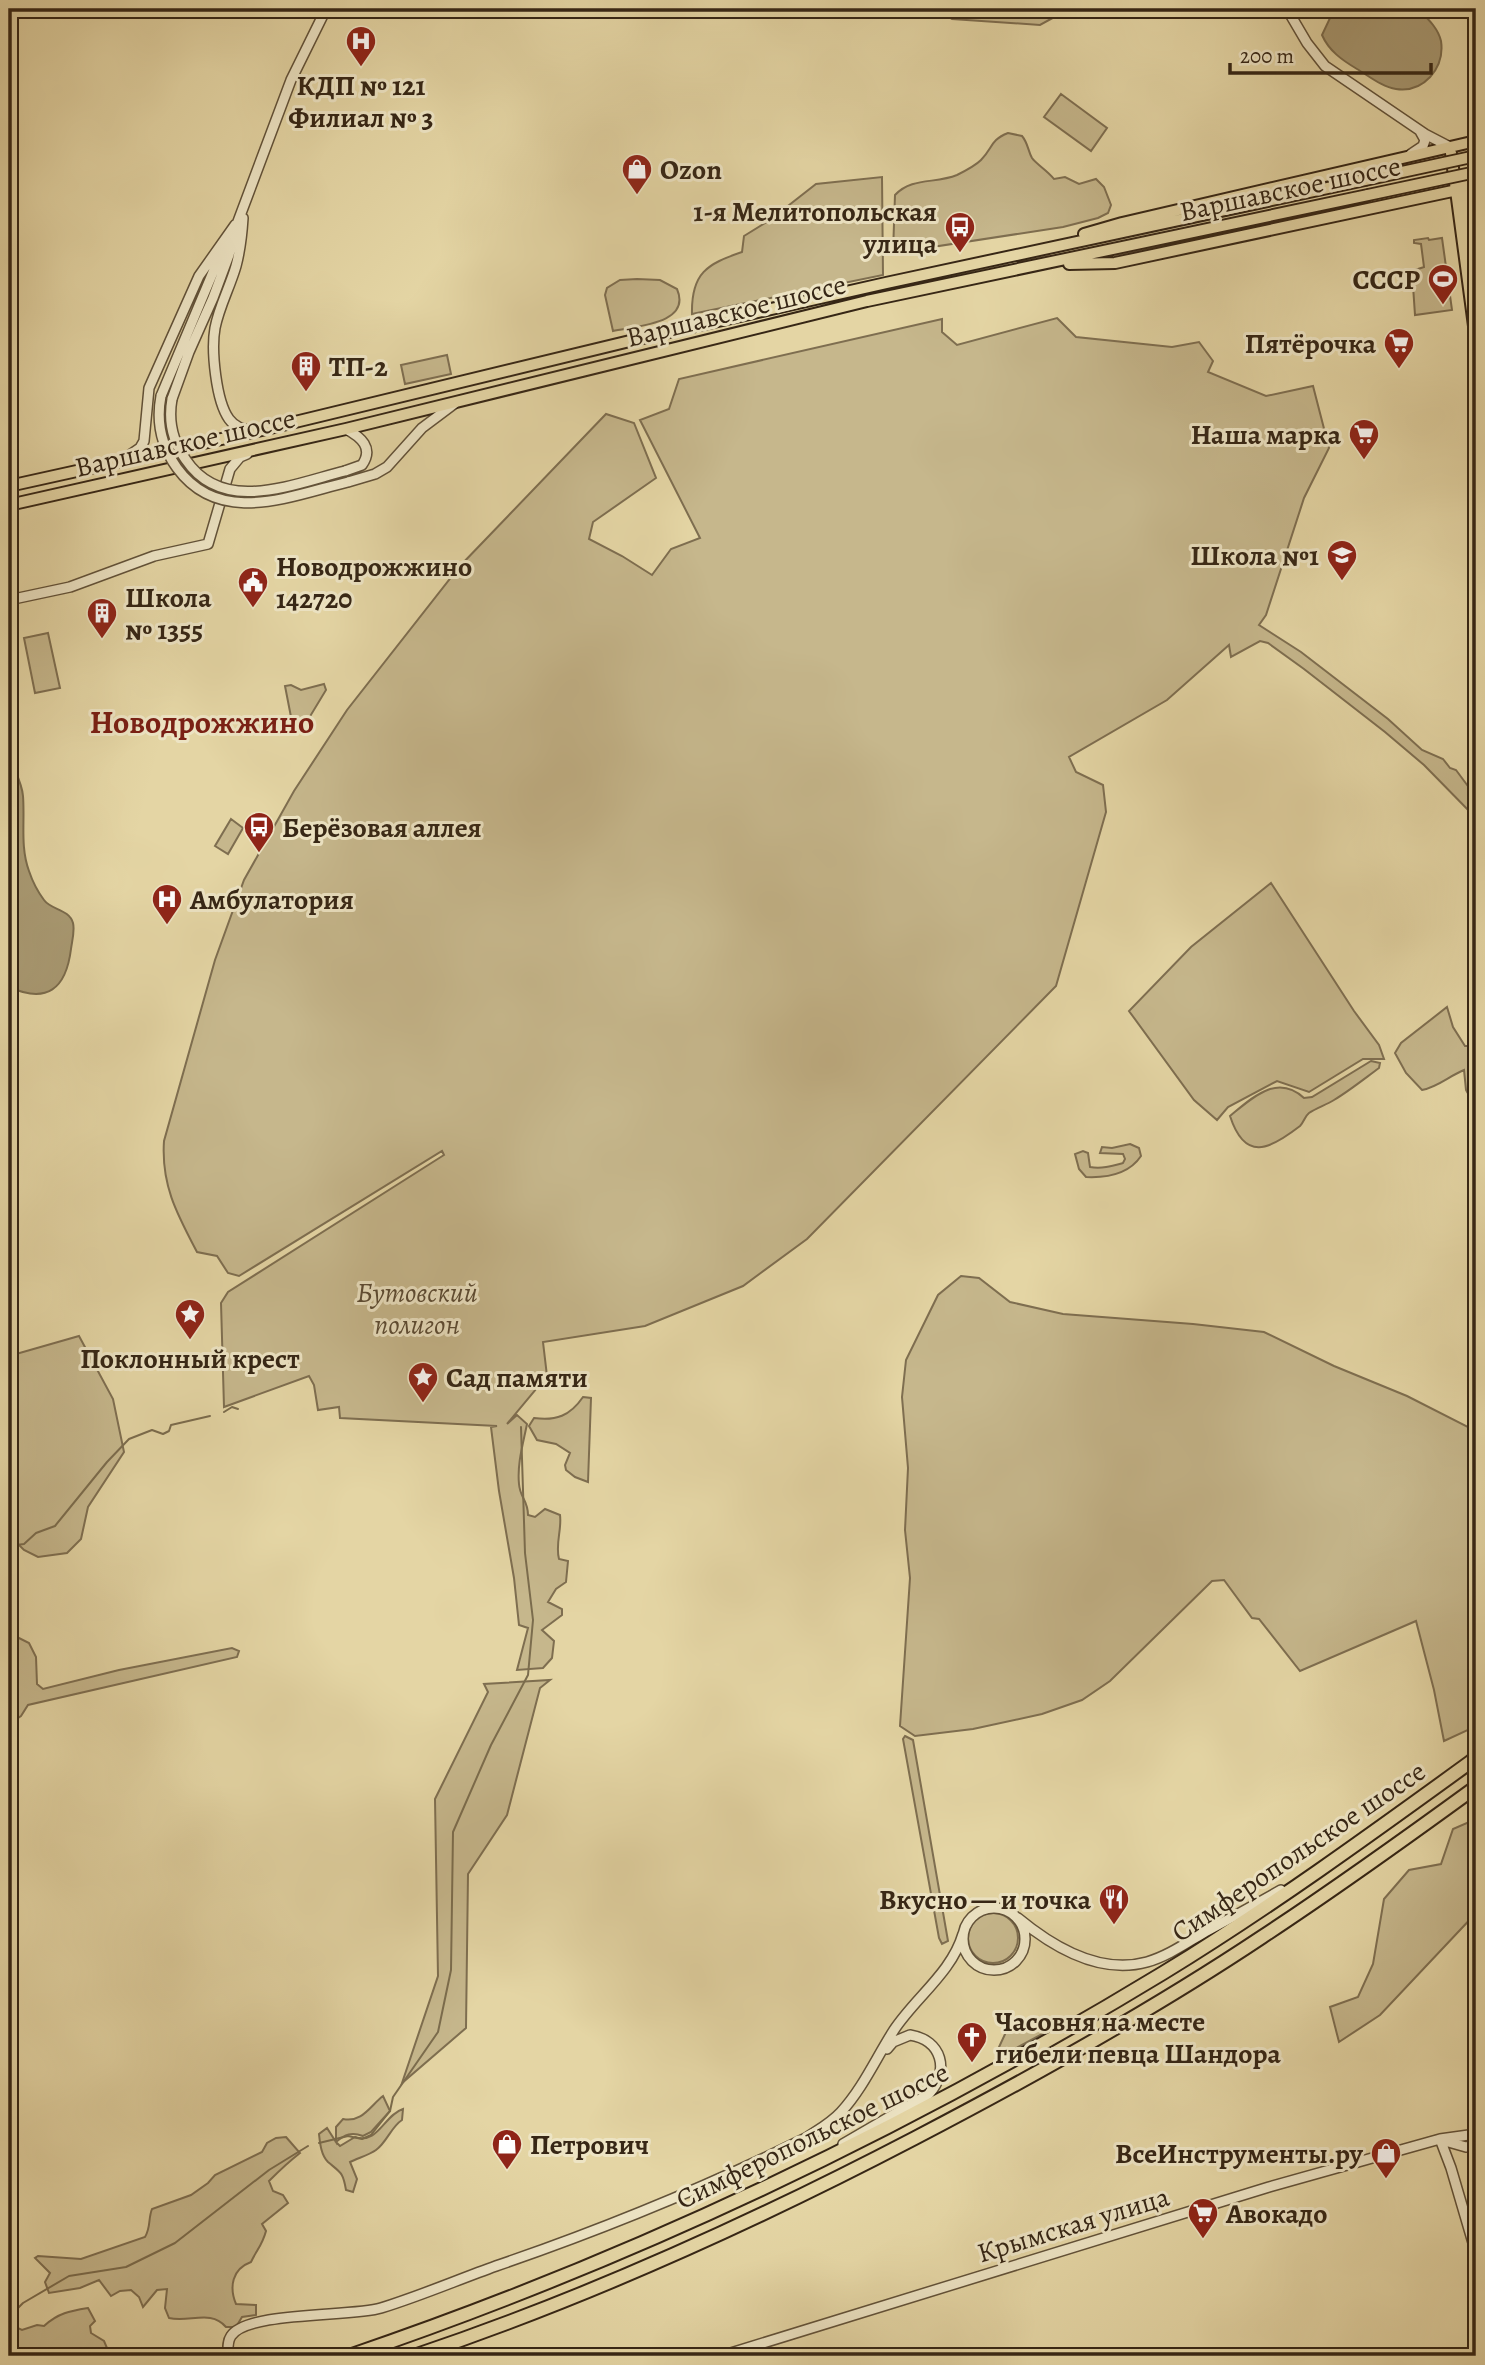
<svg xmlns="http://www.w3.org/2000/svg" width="1485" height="2365" font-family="Alegreya,serif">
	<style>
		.green { fill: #c6b78c; stroke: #7e6e50; stroke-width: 2 }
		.water { fill: #a99a73; stroke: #7b6c4d; stroke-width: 2 }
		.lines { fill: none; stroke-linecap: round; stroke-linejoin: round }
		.stream { stroke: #7b6c4d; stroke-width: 2 }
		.minor-casing { stroke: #625239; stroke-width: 12 }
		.major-casing { stroke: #362615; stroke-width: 14 }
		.highway-casing { stroke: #362615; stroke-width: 16 }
		.minor { stroke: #ede4c4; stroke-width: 9 }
		.major { stroke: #e4d5a4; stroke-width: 10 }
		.highway { stroke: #e4d5a4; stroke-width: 12 }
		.minor-bridge-casing { stroke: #625239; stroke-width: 12; stroke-linecap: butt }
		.major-bridge-casing { stroke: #362615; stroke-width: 14; stroke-linecap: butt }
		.minor-bridge { stroke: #ede4c4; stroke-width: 9 }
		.major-bridge { stroke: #e4d5a4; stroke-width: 10 }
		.labels { text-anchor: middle; stroke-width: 6; stroke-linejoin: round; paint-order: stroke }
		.poi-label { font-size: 28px; font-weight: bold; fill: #362615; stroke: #ede4c4; text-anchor: start }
		.street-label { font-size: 28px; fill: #362615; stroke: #ede4c4 }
		.park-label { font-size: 28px; font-style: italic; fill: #5a4a33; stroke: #ede4c4 }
		.quarter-label { font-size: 32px; font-weight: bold; fill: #7a1f14; stroke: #ede4c4 }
	</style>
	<rect width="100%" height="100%" fill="#e4d5a4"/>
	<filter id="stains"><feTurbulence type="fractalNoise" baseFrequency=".00286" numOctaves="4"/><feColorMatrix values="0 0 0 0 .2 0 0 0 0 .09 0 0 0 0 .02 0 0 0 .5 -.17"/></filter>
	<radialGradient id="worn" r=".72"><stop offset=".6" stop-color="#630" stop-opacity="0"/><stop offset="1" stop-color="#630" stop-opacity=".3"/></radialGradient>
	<path class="green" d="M 937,9 L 1069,9 L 1040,25 L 952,19 Z
		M 1061,94 L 1107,128 L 1091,151 L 1044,117 Z
		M 1008,133 L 1022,136 C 1028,143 1028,151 1032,158 C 1036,164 1047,170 1054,179 L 1065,177 L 1079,184 L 1096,179 L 1104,187 L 1111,205 L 1108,213 L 1098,218 L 1063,227 L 893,253 L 895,195 C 912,177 935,184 957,175 C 965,171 975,166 981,160 C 993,148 990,140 1008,133 Z
		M 882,177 L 883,275 L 692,314 C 691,273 707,264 742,252 L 744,236 L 770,220 L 816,184 Z
		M 1428,238 L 1429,240 L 1442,238 L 1452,310 L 1415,315 L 1412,271 L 1424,267 L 1421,244 L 1414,243 L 1414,240 Z
		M 637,279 L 660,280 L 677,289 C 692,324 636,326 613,331 L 605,295 L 607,288 L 620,280 Z
		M 1057,318 L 1076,337 L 1172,347 L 1199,342 L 1213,361 L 1208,372 L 1266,396 L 1313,386 L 1329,448 L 1304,498 L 1266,615 L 1259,625 L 1301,652 L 1388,719 L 1422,750 L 1443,759 L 1450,768 L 1456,770 L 1476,797 L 1476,818 L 1424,765 L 1385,732 L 1304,669 L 1268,643 L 1260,641 L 1231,657 L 1229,645 L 1167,700 L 1069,757 L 1076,772 L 1103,785 L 1106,812 L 1056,986 L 807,1239 L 743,1286 L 645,1326 L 543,1342 L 547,1376 L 507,1424 L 517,1415 L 527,1424 C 523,1444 517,1464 519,1484 C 520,1498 528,1500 528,1515 L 535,1517 L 545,1509 L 560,1515 C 562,1530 555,1544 559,1559 L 568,1561 L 566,1582 L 556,1589 L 548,1602 L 562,1609 L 562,1615 L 542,1630 L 554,1641 L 552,1658 L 543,1668 L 517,1670 L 528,1628 L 519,1625 L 514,1578 L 499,1491 L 491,1427 L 497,1426 L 340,1418 L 339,1407 L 318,1410 L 314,1385 L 309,1376 L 224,1407 L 221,1303 L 228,1292 L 444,1155 L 442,1151 L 239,1276 L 228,1273 L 217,1256 L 197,1252 C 177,1214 161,1185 164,1141 L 215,960 L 244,880 L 294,791 L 347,710 L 460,566 L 606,414 L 634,423 L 656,478 L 593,522 L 589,539 L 622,556 L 652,575 L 671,549 L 700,538 L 640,420 L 669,409 L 679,379 L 942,319 L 942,332 L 957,345 Z
		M 447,355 L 451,374 L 405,384 L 401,365 Z
		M 48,633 L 60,688 L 35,693 L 24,638 Z
		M 324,684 L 326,690 L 303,728 L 292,722 L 285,686 L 291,685 L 301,690 Z
		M 231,819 L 243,828 L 228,854 L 215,846 Z
		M 1271,883 L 1354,1011 L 1379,1045 L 1384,1059 L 1363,1059 L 1309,1092 L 1277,1081 L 1228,1107 L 1217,1120 L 1194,1100 L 1129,1011 L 1191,947 Z
		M 1447,1007 L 1453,1027 L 1465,1046 L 1474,1046 L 1476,1049 L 1476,1108 L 1466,1090 L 1464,1070 C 1449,1076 1438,1087 1422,1090 L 1406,1073 L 1395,1053 L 1401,1043 Z
		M 1371,1061 L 1380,1063 L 1379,1068 C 1364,1079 1349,1091 1334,1100 C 1326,1105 1316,1108 1309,1113 C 1305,1116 1304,1122 1300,1126 C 1269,1150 1245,1162 1230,1116 C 1252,1098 1277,1073 1304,1098 L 1312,1097 Z
		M 1130,1144 L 1139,1148 L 1141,1156 C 1129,1174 1108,1178 1086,1177 L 1079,1169 L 1075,1154 L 1083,1151 L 1088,1153 L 1090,1167 C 1102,1169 1112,1166 1123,1163 L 1125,1159 L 1123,1154 L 1100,1153 L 1102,1147 L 1112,1148 Z
		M 961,1276 L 979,1278 L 1010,1302 L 1063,1314 L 1193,1324 L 1264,1332 L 1334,1366 L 1407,1396 L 1476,1431 L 1476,1724 L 1468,1730 L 1444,1741 L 1434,1690 L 1416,1621 L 1300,1671 L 1259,1619 L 1252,1618 L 1224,1580 L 1212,1581 L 1110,1681 L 1082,1700 L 1042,1714 L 973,1729 L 915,1736 L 900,1726 L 910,1578 L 905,1530 L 908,1468 L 902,1397 L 906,1360 L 938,1295 Z
		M 79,1336 L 113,1399 L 124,1452 L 88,1507 L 81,1539 L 67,1553 L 38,1557 L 24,1550 L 9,1535 L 9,1356 Z
		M 583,1397 L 591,1398 L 588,1482 L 575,1477 L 566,1470 L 565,1465 L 570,1453 L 556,1444 L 537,1440 L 529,1426 L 534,1418 C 556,1421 570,1416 583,1397 Z
		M 9,1633 L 29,1643 L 36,1657 L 37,1684 L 43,1689 L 119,1670 L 232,1648 L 239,1651 L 237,1657 L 28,1705 L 21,1716 L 9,1724 Z
		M 550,1680 L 540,1688 L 507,1815 L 468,1874 L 466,2028 L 402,2083 L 438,1976 L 435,1799 L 488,1692 L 484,1684 Z
		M 905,1736 L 913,1740 L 948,1941 L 942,1944 L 939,1938 L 903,1739 Z
		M 1476,1819 L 1476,1913 L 1380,2015 L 1339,2042 L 1330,2007 L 1358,1997 L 1373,1964 L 1384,1899 L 1409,1870 L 1441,1864 L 1453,1829 Z
		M968 1938a25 25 0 1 1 50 0a25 25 0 1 1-50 0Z
		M 1024,2022 L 1035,2022 L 1055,2027 L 998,2058 L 999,2047 L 1006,2032 Z
		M 383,2096 L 390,2111 L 371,2132 L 363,2136 C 352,2132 345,2134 336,2142 L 340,2146 L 355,2137 C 378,2145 384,2115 403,2109 L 402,2120 C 391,2127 387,2142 376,2150 C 369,2155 358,2158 350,2162 L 357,2179 L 353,2192 L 346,2190 C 343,2172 341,2173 328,2162 C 321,2155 320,2143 319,2134 L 327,2128 L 336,2142 L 336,2127 L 343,2119 C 362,2123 370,2106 383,2096 Z
		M 286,2137 L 300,2153 C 291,2160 277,2173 269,2181 L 273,2191 L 283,2195 L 288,2203 L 262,2224 L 266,2231 C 262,2246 257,2249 251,2262 C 232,2269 229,2287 236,2304 L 256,2305 L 256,2315 L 242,2317 L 236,2327 L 226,2327 C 211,2309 189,2323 169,2318 L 165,2308 L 167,2289 L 157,2290 L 143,2307 L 139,2297 L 131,2290 L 120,2291 L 111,2296 L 99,2280 L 80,2288 L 49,2293 L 45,2282 L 50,2273 L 35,2258 L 38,2256 L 81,2259 L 145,2237 C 151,2227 148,2219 152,2209 L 191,2195 L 208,2183 L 215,2175 L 262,2152 L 267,2143 L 276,2138 Z
		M 88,2308 L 95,2321 L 90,2326 L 91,2333 L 104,2341 L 107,2348 L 102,2353 L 87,2353 L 80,2356 L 9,2356 L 9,2324 L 22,2330 L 37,2325 L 44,2326 C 58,2313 70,2311 88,2308 Z"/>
	<path class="water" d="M 1339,9 L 1419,10 C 1428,19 1438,28 1441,41 C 1445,69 1423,93 1396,89 C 1382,87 1369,76 1357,69 C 1342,60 1329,51 1322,35 L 1330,18 Z
		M 9,755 C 13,768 22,782 23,796 C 25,821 20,847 29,871 C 32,880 38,892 44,900 C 51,910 69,909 73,923 C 75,931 72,941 71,949 C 66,989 47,1004 9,987 Z"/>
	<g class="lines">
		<path class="stream" d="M 224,1412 L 232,1407 L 238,1409
			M 9,1545 L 9,1552
			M 9,1546 L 24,1544 L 36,1533 L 55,1526 L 107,1462 L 129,1439 L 152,1430 L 163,1434 L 169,1431 L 171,1425 L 210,1416
			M 319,2143 L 348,2136 L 362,2139 L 371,2135 L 390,2111 L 393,2097 L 438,2032 L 451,1970 L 453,1832 L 491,1745 L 528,1675 L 533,1620 L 525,1553 L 521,1427
			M 9,2317 L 23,2303 L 69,2276 L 126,2267 L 175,2243 L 269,2170 L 308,2146
			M 9,2345 L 33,2356"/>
		<g class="minor-casing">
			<path id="minor" d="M 1287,9 L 1307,43 L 1325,66 L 1425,134 L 1450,147
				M 1411,154 L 1423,146 L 1425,140 L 1420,131
				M 243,218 C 242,234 240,251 236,266 C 230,287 219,307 215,328 C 211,350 216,401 229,419 C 235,427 243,430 252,430
				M 161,396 L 224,246
				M 172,399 L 189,352 L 213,298 L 229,255 L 237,224 L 291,80 L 326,9
				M 124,459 L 140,448 L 144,441 L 149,388 L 199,276 L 235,225
				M 345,471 L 362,465 C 374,448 361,437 346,429
				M 348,482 L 375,474 L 387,467 L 422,428 L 454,404
				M 9,600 L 70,587 L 154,556 L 208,544 L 230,469 L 240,457 L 247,454
				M963 1939a31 31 0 1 1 62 0a31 31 0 1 1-62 0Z
				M 1018,1918 C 1053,1947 1100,1975 1147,1962 C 1168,1956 1186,1943 1205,1932 C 1231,1918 1256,1904 1281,1890
				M 1440,2139 L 1451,2168 L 1476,2253
				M 1445,2141 L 1466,2147 L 1476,2145
				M 843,2144 L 929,2094 C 950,2071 942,2040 910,2035 L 893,2042 L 887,2049
				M 228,2356 C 228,2349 227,2342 231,2336 C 247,2311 352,2317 381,2308 C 420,2296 457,2280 496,2266 C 601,2230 706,2187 806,2138 C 818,2130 831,2123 841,2112 C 863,2088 876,2058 894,2030 C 915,1998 952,1972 963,1934
				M 721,2356 L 1269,2187 L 1440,2139 L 1476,2134"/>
		</g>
		<g class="major-casing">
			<path id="major" d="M 1451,153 L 1476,341
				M 1463,183 L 1476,273
				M 1084,234 L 1122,223 L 1476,141
				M 1069,264 L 1115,263 L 1476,186
				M 9,486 L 262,430 L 634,340 L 886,283 L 1365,180
				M 9,505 L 346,429 L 867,301 L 1368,195"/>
		</g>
		<g class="highway-casing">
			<path id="highway" d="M 349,2356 C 634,2259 906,2129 1163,1973 C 1271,1907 1374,1832 1476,1758
				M 414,2356 C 587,2298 754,2222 915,2138 C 1034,2076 1151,2011 1262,1937 C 1335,1889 1406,1838 1476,1787"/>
		</g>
		<use href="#minor" class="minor"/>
		<use href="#major" class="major"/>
		<use href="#highway" class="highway"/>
		<g class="minor-bridge-casing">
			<path id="minor-bridge" d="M 161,396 C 156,422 162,447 177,468 C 220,527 290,496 348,482
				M 172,399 C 168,421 173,442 186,460 C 223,515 293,484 345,471"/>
		</g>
		<g class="major-bridge-casing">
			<path id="major-bridge" d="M 1365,180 L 1476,156
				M 1368,195 L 1476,172"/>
		</g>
		<use href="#minor-bridge" class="minor-bridge"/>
		<use href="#major-bridge" class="major-bridge"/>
	</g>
	<defs>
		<g id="hospital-pin" transform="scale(1.575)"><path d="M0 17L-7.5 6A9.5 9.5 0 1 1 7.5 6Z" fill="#8f2418" stroke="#ede4c4"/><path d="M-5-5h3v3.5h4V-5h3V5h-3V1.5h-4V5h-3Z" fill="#fff"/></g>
		<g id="shop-pin" transform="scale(1.575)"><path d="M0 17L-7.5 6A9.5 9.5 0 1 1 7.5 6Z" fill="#8f2418" stroke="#ede4c4"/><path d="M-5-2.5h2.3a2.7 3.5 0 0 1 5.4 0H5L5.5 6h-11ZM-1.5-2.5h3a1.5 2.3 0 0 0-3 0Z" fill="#fff"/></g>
		<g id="bus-pin" transform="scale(1.575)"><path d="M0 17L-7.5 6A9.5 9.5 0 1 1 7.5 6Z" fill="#8f2418" stroke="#ede4c4"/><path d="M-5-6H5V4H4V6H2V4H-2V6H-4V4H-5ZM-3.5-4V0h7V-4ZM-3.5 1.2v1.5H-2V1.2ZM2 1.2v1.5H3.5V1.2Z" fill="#fff"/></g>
		<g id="stadium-pin" transform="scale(1.575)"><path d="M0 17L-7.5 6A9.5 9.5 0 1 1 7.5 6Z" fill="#8f2418" stroke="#ede4c4"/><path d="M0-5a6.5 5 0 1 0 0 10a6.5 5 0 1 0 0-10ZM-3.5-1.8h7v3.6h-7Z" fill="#fff"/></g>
		<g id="supermarket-pin" transform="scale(1.575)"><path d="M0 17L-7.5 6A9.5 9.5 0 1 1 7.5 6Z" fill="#8f2418" stroke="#ede4c4"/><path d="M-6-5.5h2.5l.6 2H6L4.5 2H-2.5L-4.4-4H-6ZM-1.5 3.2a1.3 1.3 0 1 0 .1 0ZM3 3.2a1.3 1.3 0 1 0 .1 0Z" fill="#fff"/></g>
		<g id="building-pin" transform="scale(1.575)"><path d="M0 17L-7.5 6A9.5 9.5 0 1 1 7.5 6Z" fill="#8f2418" stroke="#ede4c4"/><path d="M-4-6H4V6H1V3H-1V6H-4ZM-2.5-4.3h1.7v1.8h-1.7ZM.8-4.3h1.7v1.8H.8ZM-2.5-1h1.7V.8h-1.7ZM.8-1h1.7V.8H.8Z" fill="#fff"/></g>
		<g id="school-pin" transform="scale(1.575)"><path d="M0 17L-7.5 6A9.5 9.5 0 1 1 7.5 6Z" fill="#8f2418" stroke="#ede4c4"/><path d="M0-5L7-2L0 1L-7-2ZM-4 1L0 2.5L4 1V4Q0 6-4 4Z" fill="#fff"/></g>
		<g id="civic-pin" transform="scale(1.575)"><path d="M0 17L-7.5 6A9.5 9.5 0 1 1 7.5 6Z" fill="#8f2418" stroke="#ede4c4"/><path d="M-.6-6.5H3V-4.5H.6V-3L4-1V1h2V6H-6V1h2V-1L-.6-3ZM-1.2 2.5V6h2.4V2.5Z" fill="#fff"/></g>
		<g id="sight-pin" transform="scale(1.575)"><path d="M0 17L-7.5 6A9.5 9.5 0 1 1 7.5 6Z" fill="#8f2418" stroke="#ede4c4"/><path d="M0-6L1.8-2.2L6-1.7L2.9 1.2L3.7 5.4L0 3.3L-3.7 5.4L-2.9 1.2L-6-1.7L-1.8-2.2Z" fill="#fff"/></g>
		<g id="restaurant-pin" transform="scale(1.575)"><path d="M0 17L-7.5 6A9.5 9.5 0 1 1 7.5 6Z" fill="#8f2418" stroke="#ede4c4"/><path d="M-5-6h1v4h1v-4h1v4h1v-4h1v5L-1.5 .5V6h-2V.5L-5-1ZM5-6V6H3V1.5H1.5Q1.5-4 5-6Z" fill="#fff"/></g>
		<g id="church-pin" transform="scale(1.575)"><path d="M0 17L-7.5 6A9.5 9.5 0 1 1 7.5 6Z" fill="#8f2418" stroke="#ede4c4"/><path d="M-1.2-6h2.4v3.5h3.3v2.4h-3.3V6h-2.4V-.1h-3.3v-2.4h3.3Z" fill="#fff"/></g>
	</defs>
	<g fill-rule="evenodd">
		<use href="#hospital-pin" x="361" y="41"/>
		<use href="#shop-pin" x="637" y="169"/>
		<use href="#bus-pin" x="960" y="227"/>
		<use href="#stadium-pin" x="1443" y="279"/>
		<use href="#supermarket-pin" x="1399" y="343"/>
		<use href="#building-pin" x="306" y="366"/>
		<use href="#supermarket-pin" x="1364" y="434"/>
		<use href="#school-pin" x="1342" y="555"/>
		<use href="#civic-pin" x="253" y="582"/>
		<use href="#building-pin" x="102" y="613"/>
		<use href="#bus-pin" x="259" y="827"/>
		<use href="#hospital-pin" x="167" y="899"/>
		<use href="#sight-pin" x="190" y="1314"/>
		<use href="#sight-pin" x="423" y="1377"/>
		<use href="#restaurant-pin" x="1114" y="1899"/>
		<use href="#church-pin" x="972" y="2037"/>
		<use href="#shop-pin" x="507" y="2144"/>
		<use href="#shop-pin" x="1386" y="2153"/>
		<use href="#supermarket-pin" x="1203" y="2213"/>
	</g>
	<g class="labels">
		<g class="poi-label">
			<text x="361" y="95" text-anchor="middle">КДП № 121<tspan x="361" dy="32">Филиал № 3</tspan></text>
			<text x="660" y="179">Ozon</text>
			<text x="937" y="221" text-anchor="end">1-я Мелитопольская<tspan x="937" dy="32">улица</tspan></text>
			<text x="1420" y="289" text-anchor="end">СССР</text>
			<text x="1376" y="353" text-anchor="end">Пятёрочка</text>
			<text x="329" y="376">ТП-2</text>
			<text x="1341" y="444" text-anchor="end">Наша марка</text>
			<text x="1319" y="565" text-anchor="end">Школа №1</text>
			<text x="276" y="576">Новодрожжино<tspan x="276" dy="32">142720</tspan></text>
			<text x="125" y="607">Школа<tspan x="125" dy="32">№ 1355</tspan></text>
			<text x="282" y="837">Берёзовая аллея</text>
			<text x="190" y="909">Амбулатория</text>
			<text x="190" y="1368" text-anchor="middle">Поклонный крест</text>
			<text x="446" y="1387">Сад памяти</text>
			<text x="1091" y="1909" text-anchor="end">Вкусно — и точка</text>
			<text x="995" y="2031">Часовня на месте<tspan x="995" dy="32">гибели певца Шандора</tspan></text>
			<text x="530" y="2154">Петрович</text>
			<text x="1363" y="2163" text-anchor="end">ВсеИнструменты.ру</text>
			<text x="1226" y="2223">Авокадо</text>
		</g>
		<g class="street-label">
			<text transform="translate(1290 188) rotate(-12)" y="10">Варшавское шоссе</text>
			<text transform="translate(736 310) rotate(-14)" y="10">Варшавское шоссе</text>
			<text transform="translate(185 442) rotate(-13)" y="10">Варшавское шоссе</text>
			<text transform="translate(1298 1851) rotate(-34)" y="10">Симферопольское шоссе</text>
			<text transform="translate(812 2135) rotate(-26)" y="10">Симферопольское шоссе</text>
			<text transform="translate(1073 2224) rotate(-17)" y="10">Крымская улица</text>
		</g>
		<g class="park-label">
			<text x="417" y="1302">Бутовский<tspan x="417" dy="32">полигон</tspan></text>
		</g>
		<g class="quarter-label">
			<text x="202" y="733">Новодрожжино</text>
		</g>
	</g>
	<rect width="1485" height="2365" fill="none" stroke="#e4d5a4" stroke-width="35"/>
	<rect x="10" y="10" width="1464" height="2344" fill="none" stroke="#362615" stroke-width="3.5"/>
	<rect x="18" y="18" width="1450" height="2330" fill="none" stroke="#362615" stroke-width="2"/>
	<path d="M1230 63v10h201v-10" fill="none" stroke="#362615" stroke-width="3.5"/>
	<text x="1240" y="63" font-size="21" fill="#362615" stroke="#ede4c4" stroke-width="5" paint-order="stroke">200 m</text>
	<rect width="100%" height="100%" filter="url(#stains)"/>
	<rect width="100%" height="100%" fill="url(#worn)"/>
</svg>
